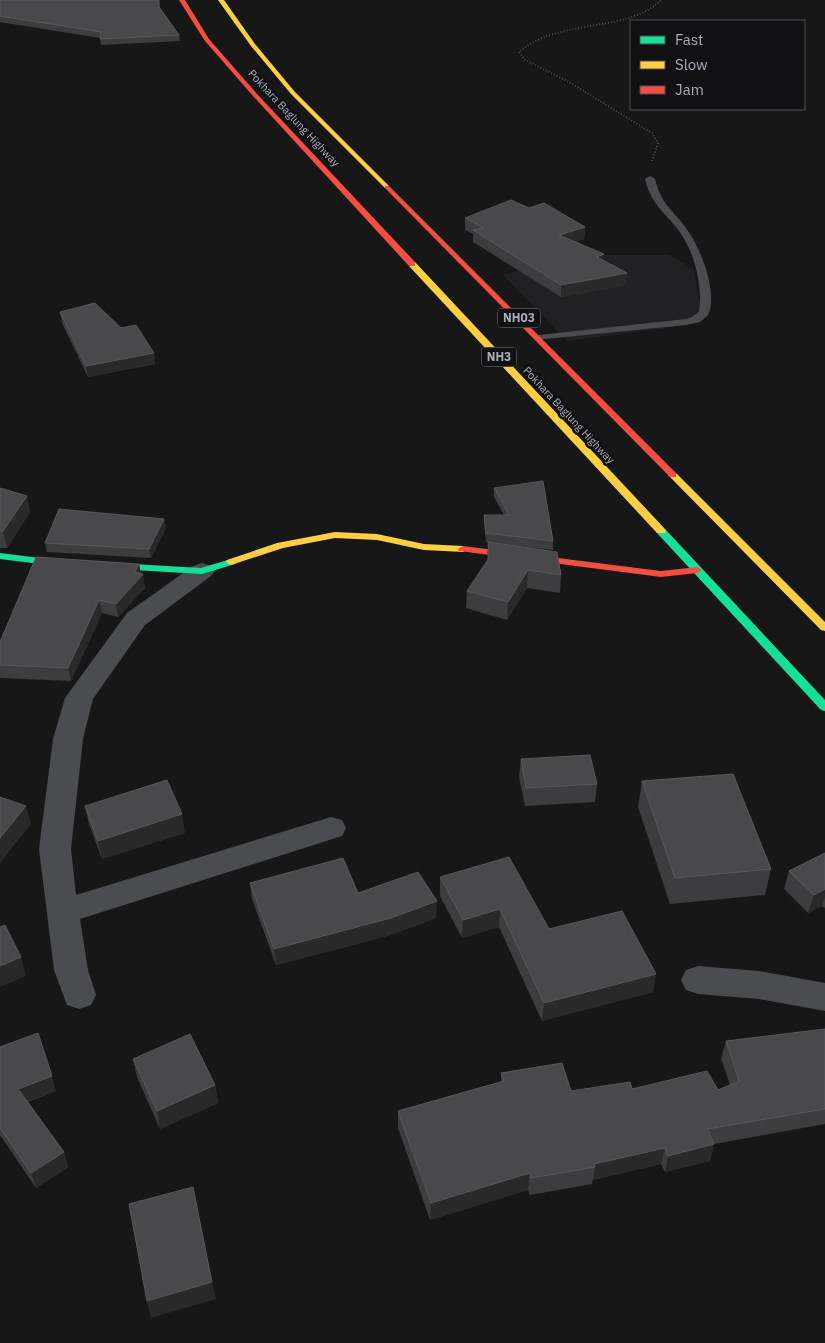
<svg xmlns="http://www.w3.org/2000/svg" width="825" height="1343" font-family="'IBM Plex Sans',sans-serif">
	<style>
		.built { fill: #212123 }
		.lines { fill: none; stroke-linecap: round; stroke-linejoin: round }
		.path { stroke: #4d4e52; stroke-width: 2; stroke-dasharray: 1 2; stroke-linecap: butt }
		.lane { fill: #4b4c50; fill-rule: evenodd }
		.street { fill: #4b4c50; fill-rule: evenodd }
		.fast { fill: #16e098; fill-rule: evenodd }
		.slow { fill: #ffcf43; fill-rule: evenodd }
		.jam { fill: #f24e42; fill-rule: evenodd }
		.wall { fill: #3d3d3f }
		.shaded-wall { fill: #29292a }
		.building { fill: #49494c; stroke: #58595d }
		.labels { text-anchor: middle; stroke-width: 5; stroke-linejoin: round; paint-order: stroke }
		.far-street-label { font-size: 11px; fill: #a8adb8; stroke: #111113 }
		.shield { fill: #111113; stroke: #7b7e86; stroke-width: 1 }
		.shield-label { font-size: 12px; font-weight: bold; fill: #a8adb8 }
	</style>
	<rect width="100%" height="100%" fill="#171717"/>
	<path class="built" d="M 584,255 L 669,255 L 694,269 L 702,321 L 666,328 L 567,341 L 503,275 Z"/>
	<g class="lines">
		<path class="path" d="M 652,161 L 658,143 L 652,133 L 569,82 L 525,60 L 519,52 C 557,18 629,33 661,0"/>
		<path class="lane" d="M 650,176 L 655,179 C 662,208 676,211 690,234 C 702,252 718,295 708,315 L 700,322 L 686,325 L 535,340 L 534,338 L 539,335 L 686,319 L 692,317 L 699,312 C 703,284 694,249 676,227 C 661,209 651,203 645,179 Z"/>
		<path class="street" d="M 202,563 L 211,566 L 215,571 L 211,576 L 145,625 L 93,699 L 83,739 L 71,849 L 76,895 L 331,817 L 342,820 L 346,828 L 342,836 L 80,919 L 88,970 L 96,995 L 91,1005 L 79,1009 L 67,1005 L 54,970 L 39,849 L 53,739 L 65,698 L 127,613 L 193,566 Z
			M 698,966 L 759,971 L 825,983 L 825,1011 L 759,999 L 698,994 L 686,990 L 681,980 L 686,970 Z"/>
		<path class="fast" d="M 661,528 L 665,529 L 825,700 L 825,711 L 821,710 L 657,533 L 656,531 Z
			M 0,553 L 48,559 L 201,568 L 231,559 L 236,562 L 235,564 L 202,574 L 48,565 L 0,559 Z"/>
		<path class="slow" d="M 218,0 L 224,0 L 255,44 L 295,92 L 389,186 L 389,188 L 385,188 L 291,94 L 251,46 Z
			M 409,262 L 415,262 L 665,529 L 666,531 L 665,533 L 657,533 L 409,266 Z
			M 673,472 L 676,473 L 825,622 L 825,631 L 821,630 L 670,477 L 668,475 Z
			M 335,532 L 377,534 L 424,544 L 463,546 L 468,549 L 463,552 L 424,550 L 377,540 L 335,538 L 283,548 L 231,565 L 226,562 L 227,560 L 277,543 Z"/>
		<path class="jam" d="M 179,0 L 185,0 L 209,39 L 257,94 L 415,262 L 415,266 L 409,266 L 253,96 L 205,41 Z
			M 385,186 L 389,186 L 676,473 L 676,477 L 670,477 L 385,188 Z
			M 463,546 L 661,571 L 697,567 L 702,570 L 697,573 L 661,577 L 459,551 L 458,549 Z"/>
	</g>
	<path class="wall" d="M 0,0 L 160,8 L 179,35 L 180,41 L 101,45 L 100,38 L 0,22 Z
		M 529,208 L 585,227 L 584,239 L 575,242 L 603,261 L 626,285 L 561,297 L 473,242 L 473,234 L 465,230 L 465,218 Z
		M 60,312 L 121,328 L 154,353 L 155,364 L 88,377 L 62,323 Z
		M 0,488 L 27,496 L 30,512 L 7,548 L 0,548 Z
		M 494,488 L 553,541 L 553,550 L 486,542 L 484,524 L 484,515 L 504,515 L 494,497 Z
		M 164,519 L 166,528 L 151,558 L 47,552 L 45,543 Z
		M 488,542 L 561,575 L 560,593 L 527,588 L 507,620 L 466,608 L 467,591 L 487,561 Z
		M 139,564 L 141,574 L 145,588 L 118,617 L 102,613 L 71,681 L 0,678 L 0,642 Z
		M 521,759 L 597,784 L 595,802 L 525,806 L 519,777 Z
		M 642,781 L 771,869 L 765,895 L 670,904 L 638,807 Z
		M 85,806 L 185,833 L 102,859 L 89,824 Z
		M 825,853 L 825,908 L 822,906 L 808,913 L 784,889 L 789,871 Z
		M 440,877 L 549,929 L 653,992 L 542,1021 L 499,927 L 462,938 L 440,896 Z
		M 250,883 L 358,893 L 436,918 L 391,935 L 276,965 L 252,899 Z
		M 825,1029 L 825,1124 L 714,1144 L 710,1161 L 665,1172 L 661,1164 L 593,1180 L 592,1184 L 530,1195 L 528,1190 L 430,1220 L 398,1128 L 398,1111 L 501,1082 L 501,1073 L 571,1091 L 632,1089 L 718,1090 L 730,1085 L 721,1058 L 726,1041 Z
		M 0,1047 L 56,1091 L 28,1102 L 64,1152 L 68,1167 L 36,1188 L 0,1135 Z
		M 133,1059 L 215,1085 L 218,1103 L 160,1129 L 137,1077 Z"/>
	<path class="shaded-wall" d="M 585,227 L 584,239 L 558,247 L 559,235 Z
		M 604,254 L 603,266 L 597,257 Z
		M 627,273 L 626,285 L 561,297 L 561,285 Z
		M 154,353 L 155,364 L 88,377 L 86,366 Z
		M 27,496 L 30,512 L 7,548 L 3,531 Z
		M 164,519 L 166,528 L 151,558 L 149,549 Z
		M 139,564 L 141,576 L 143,574 L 145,588 L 118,617 L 116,604 Z
		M 528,570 L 527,588 L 507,620 L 508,602 Z
		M 99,600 L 102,613 L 71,681 L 68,668 Z
		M 26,806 L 31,824 L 0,863 L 0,838 Z
		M 182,814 L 185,833 L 102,859 L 98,841 Z
		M 825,889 L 825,897 L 822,906 L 808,913 L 814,895 Z
		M 437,901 L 436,918 L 391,935 L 276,965 L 274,949 Z
		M 500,909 L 499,927 L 462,938 L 463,920 Z
		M 21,957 L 26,976 L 0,987 L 0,966 Z
		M 656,974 L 653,992 L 542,1021 L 544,1003 Z
		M 52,1076 L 56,1091 L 23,1103 L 18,1089 Z
		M 215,1085 L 218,1103 L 160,1129 L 157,1111 Z
		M 714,1144 L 710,1161 L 665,1172 L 668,1156 Z
		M 665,1148 L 661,1164 L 593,1180 L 595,1167 L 594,1164 Z
		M 64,1152 L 68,1167 L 36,1188 L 31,1173 Z
		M 530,1173 L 528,1190 L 430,1220 L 431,1203 Z
		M 212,1282 L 216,1299 L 151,1318 L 147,1301 Z"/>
	<path class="building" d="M 0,0 L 159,0 L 159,7 L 179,35 L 100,39 L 101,32 L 0,16 Z
		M 511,200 L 529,208 L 544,203 L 585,227 L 559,235 L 604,254 L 597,257 L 627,273 L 561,285 L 473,230 L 484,228 L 465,218 Z
		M 95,303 L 121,328 L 136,325 L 154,353 L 86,366 L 60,312 Z
		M 543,481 L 553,541 L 486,533 L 484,515 L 509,515 L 494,488 Z
		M 0,488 L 27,496 L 3,531 L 0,531 Z
		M 59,509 L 164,519 L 149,549 L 45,543 Z
		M 488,542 L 557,552 L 561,575 L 528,570 L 508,602 L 467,591 L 489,558 Z
		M 36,557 L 139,564 L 135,572 L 143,574 L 116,604 L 99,600 L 68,668 L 0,665 L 0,642 Z
		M 590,755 L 597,784 L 526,788 L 521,759 Z
		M 733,774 L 771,869 L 675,878 L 642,781 Z
		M 167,780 L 182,814 L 98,841 L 85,806 Z
		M 0,797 L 26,806 L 0,838 Z
		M 825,853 L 825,889 L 814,895 L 789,871 Z
		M 509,857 L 549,929 L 622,911 L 656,974 L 544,1003 L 500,909 L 463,920 L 440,877 Z
		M 343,858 L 358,893 L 418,872 L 437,901 L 391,918 L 274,949 L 250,883 Z
		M 5,925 L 21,957 L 0,966 L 0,927 Z
		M 825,1029 L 825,1109 L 707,1129 L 714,1144 L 668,1156 L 665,1148 L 594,1164 L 595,1167 L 531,1178 L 530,1173 L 431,1203 L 398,1111 L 504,1081 L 501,1073 L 562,1063 L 571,1091 L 630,1082 L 632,1089 L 707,1071 L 718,1090 L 739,1081 L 726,1041 Z
		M 38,1033 L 52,1076 L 18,1089 L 64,1152 L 31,1173 L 0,1128 L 0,1047 Z
		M 190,1034 L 215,1085 L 157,1111 L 133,1059 Z
		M 193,1187 L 212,1282 L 147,1301 L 129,1204 Z"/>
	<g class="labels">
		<g class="far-street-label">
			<text transform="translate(294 118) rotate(47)" y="4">Pokhara Baglung Highway</text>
			<text transform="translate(569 415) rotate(47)" y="4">Pokhara Baglung Highway</text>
		</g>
		<g class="shield">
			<rect x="498" y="308.5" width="42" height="19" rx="4"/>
			<rect x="481.5" y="347.5" width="35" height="19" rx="4"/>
		</g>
		<g class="shield-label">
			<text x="519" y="322">NH03</text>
			<text x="499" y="361">NH3</text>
		</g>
	</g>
	<rect x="630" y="20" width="175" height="90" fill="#111113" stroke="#4d4f55"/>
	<rect x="640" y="36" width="25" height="8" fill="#16e098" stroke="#4d4f55"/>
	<text x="675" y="45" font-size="15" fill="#a8adb8">Fast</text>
	<rect x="640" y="61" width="25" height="8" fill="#ffcf43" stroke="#4d4f55"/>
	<text x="675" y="70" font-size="15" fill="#a8adb8">Slow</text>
	<rect x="640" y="86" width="25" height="8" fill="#f24e42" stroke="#4d4f55"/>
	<text x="675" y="95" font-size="15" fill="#a8adb8">Jam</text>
</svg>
